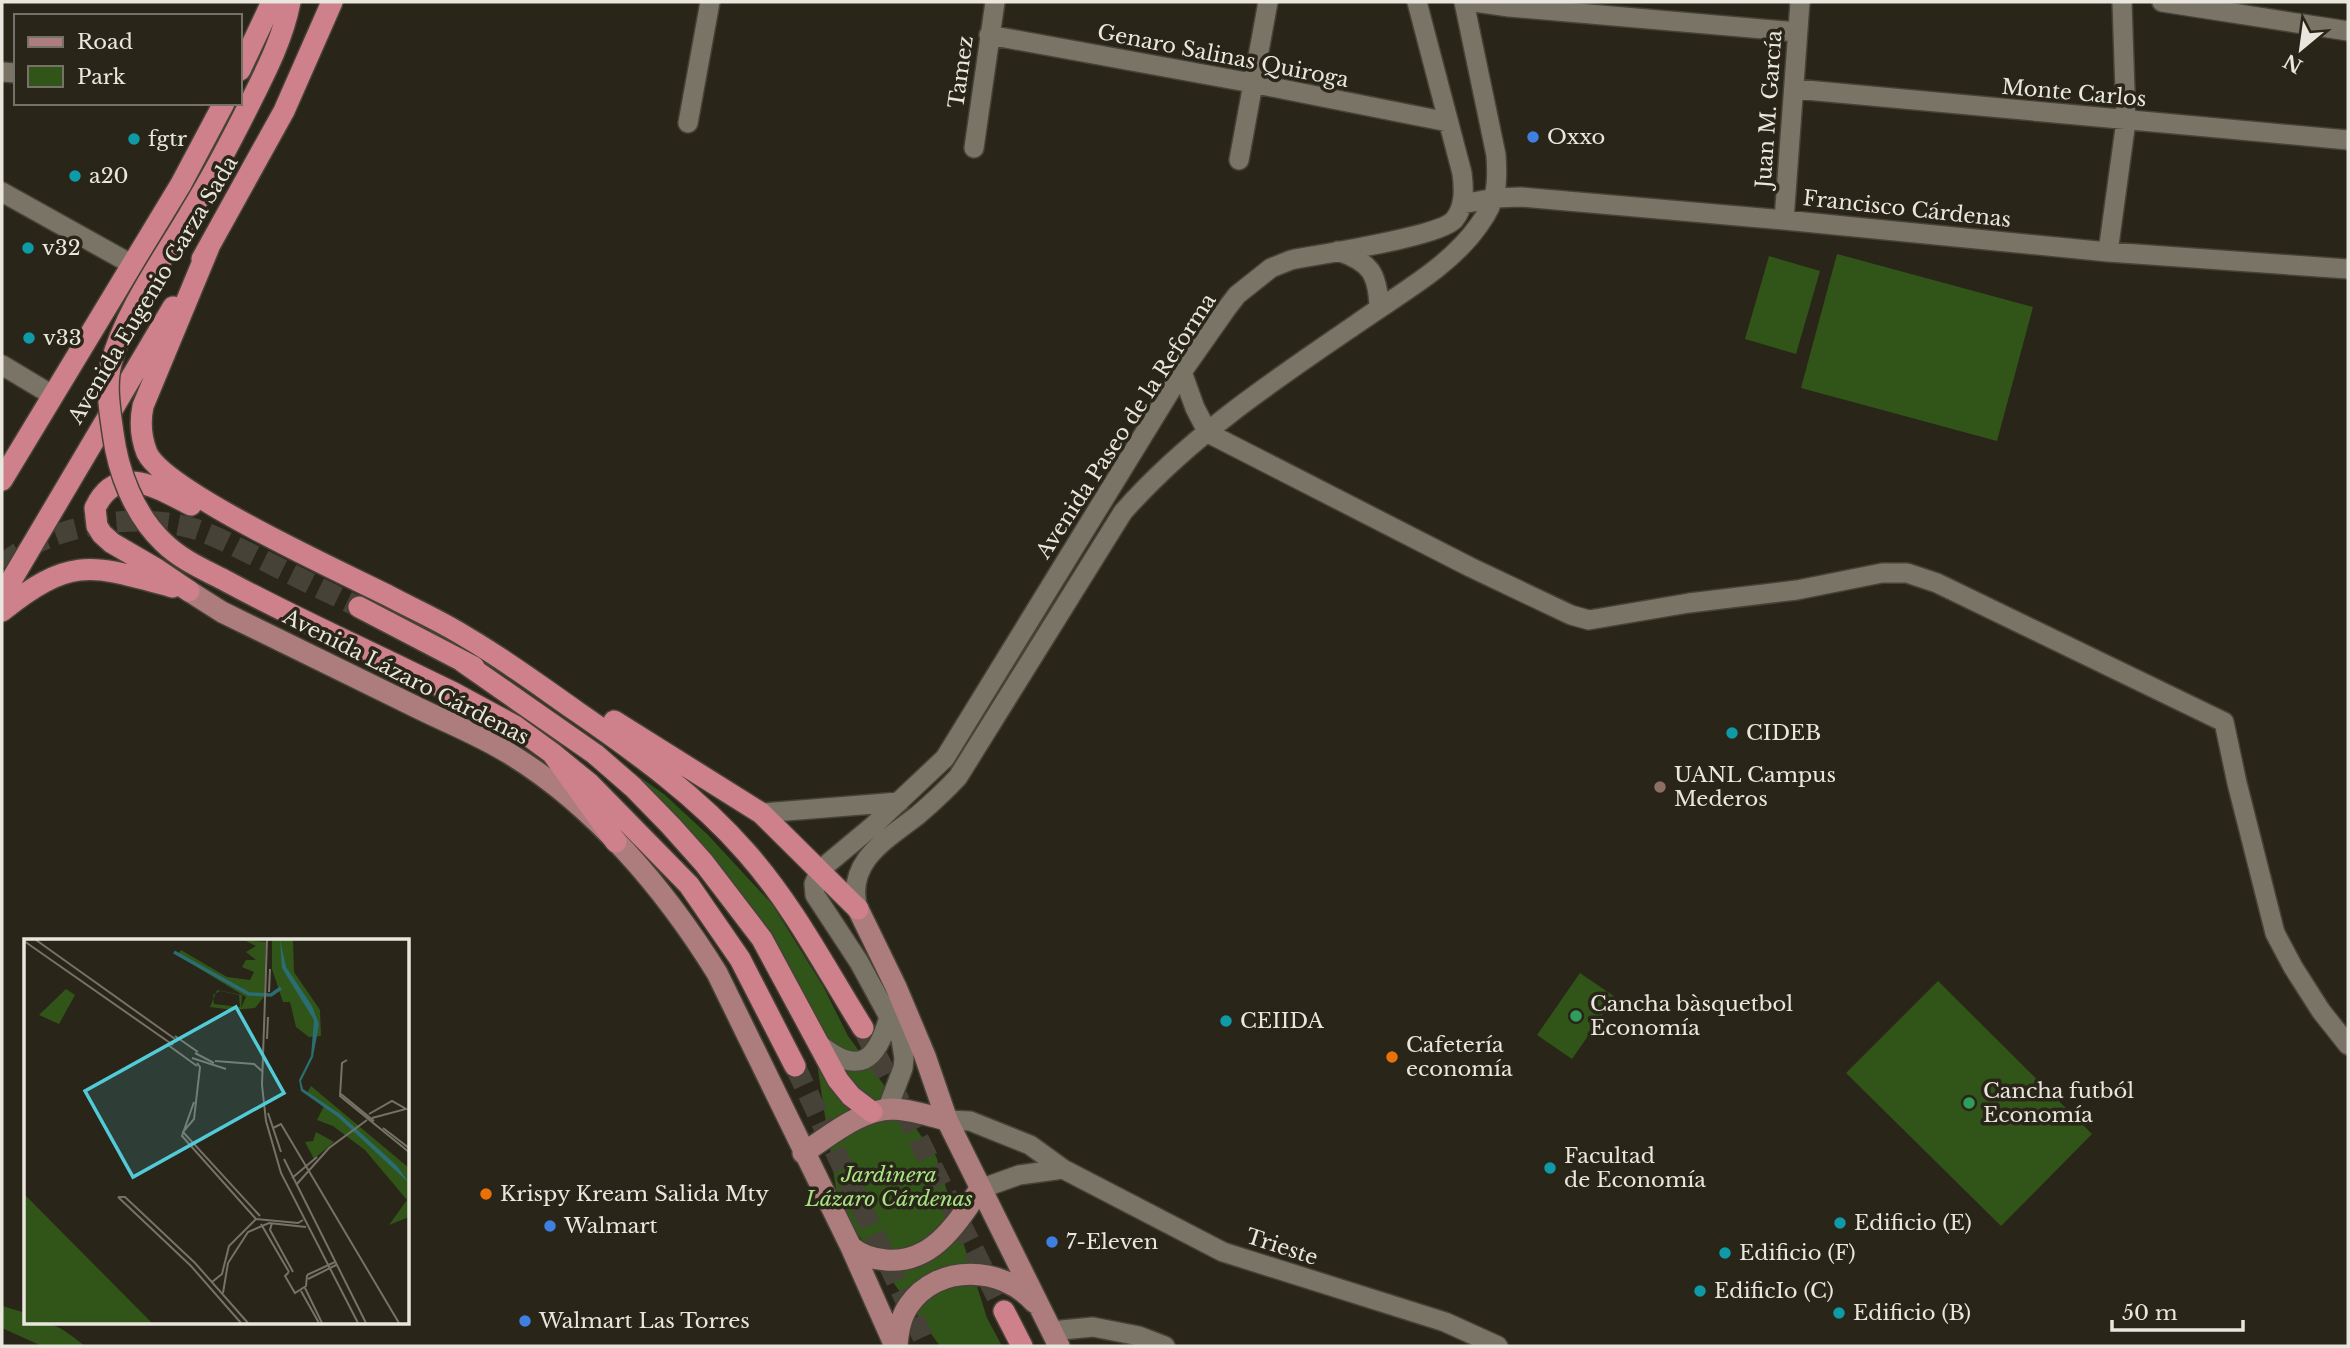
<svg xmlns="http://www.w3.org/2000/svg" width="2350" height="1348" font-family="'Libre Baskerville',serif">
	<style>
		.green { fill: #315518 }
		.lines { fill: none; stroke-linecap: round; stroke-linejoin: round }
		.highway-tunnel { stroke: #464237; stroke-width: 21; stroke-dasharray: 21 10; stroke-linecap: butt }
		.minor-casing { stroke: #464238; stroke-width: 22 }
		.major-casing { stroke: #464238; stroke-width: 24 }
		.highway-casing { stroke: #464238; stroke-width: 24 }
		.minor { stroke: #7a7467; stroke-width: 19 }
		.major { stroke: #ad7c7d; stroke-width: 21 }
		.highway { stroke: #cf818b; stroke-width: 21 }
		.highway-bridge-casing { stroke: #464238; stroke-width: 24; stroke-linecap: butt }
		.highway-bridge { stroke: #cf818b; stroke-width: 21 }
		.shop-dot { fill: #3f7fe0; stroke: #292519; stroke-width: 2.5 }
		.culture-dot { fill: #0f9aa8; stroke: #292519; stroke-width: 2.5 }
		.education-dot { fill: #8d6e63; stroke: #292519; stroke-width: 2.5 }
		.leisure-dot { fill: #2e9e5b; stroke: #292519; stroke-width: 2.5 }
		.food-dot { fill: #e8710a; stroke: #292519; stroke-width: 2.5 }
		.labels { text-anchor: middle; stroke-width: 7; stroke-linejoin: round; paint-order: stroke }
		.street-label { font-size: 21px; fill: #e9e6de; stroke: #292519 }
		.poi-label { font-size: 21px; fill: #e9e6de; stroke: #292519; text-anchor: start }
		.park-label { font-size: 21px; font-style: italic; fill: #a7e483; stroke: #292519 }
		.inset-river { fill: none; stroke: #2a6d72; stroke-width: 3.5 }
		.inset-road { fill: none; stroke: #767268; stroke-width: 2 }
		.view { fill: #52cbd8; fill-opacity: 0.15; stroke: #52cbd8; stroke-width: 3.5 }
		.inset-edge { fill: none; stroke: #e9e6de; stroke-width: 3.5 }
	</style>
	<rect width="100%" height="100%" fill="#292519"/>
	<path class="green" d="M 1837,254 L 2033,307 L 1997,441 L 1801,388 Z
		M 1769,256 L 1820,271 L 1796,354 L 1745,339 Z
		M 575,731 L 665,795 L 708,835 L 772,904 L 823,986 L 848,1036 L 936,1156 L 987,1318 L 1002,1346 L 940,1346 L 839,1209 L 815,1050 L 757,939 Z
		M 1580,973 L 1615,997 L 1572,1059 L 1537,1035 Z
		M 1938,981 L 2092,1134 L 2001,1226 L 1846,1073 Z
		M 2,1306 L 26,1313 L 26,1322 C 57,1322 61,1328 85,1346 L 42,1346 L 2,1328 Z"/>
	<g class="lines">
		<path class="highway-tunnel" d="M 2,565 C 50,524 135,511 195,529 C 219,537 240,549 263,560 C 295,576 327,592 359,607
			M 863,1028 L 1004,1311
			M 795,1066 L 927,1346"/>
		<g class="minor-casing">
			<path id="minor" d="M 1475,2 L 1509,7 L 1797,32
				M 2162,2 L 2348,31
				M 989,35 L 1252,83 L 1448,122
				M 2,72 L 16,73
				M 1795,89 L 2348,140
				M 688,123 L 710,2
				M 974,148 L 995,2
				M 1239,160 L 1268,2
				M 2,192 L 133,265
				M 1462,204 L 1495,198 L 1521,197 L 1784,220 L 2108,252 L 2348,269
				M 1784,220 L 1800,2
				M 1338,251 C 1370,262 1378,273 1379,308
				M 2108,252 L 2126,121 L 2122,2
				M 2,365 L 52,395
				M 1182,372 L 1195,408 L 1208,433 L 1470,567 L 1571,615 L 1589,620 L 1689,603 L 1797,590 L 1882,573 L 1907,573 L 1937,583 L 2224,722 L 2237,783 L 2275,933 L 2293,967 L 2321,1011 L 2348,1045
				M 761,813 L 899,802
				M 858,909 C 845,862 886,840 918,815 C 932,803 945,791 958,777 L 1123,512 C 1189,437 1273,381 1355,325 C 1397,295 1449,268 1479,225 C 1497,201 1498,184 1496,155 L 1464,2
				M 819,1044 C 859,1076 876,1062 889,1017
				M 887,1110 L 903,1068 L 904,1058 L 901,1039 L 859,962 L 815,895 L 814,884 L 820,870 L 874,825 L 945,758 L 1182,372 L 1227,308 L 1237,295 L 1271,268 L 1291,260 C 1321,254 1438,237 1454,220 C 1465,207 1464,189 1462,173 L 1417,2
				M 947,1120 L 970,1121 L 1030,1145 L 1063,1169 L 1223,1252 L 1445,1322 L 1498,1346
				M 980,1189 L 1019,1175 L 1063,1169
				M 1051,1331 L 1093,1327 L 1139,1336 L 1165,1346"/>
		</g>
		<g class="major-casing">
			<path id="major" d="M 189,591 L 222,612 C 286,644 350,675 414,706 C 446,722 480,735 510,754 C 595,806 665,889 717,973 L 851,1247 L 895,1346
				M 858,909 L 896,987 L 925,1056 L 947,1120 L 1059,1346
				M 803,1153 C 830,1136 859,1110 892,1109 C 910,1109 929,1116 947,1120
				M 851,1247 C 861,1255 872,1259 886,1260 C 933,1264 957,1223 980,1189
				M 897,1346 C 898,1332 901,1316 909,1305 C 938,1263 1002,1266 1034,1302"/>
		</g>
		<g class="highway-casing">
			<path id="highway" d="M 240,70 L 272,2
				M 190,213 C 212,177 231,141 250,103 C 266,71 283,38 290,2
				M 209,247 L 143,406 C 140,421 141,438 147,453 C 166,492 341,572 387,595 C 413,609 441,621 466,637 C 504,659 540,686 576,711 C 637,753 697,796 746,852 C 793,905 826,969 863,1028
				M 202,259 L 284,111 L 332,2
				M 2,480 L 181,184 L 224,103
				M 189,591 L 155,568 L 112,543 L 102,534 L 97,526 L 95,508 C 117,461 159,489 191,505
				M 2,596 L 173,307
				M 359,607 L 474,667
				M 2,611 C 72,555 92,565 173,587
				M 384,659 L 454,693 L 515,726 L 552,753 L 616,842
				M 463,662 L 595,754 L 633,787 L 671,826 L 704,863 L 762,939 L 838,1080 L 851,1096 L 872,1112
				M 614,721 L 761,813 L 858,909
				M 552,753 L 590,784 L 689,885 L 740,959 L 795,1066
				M 1004,1311 L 1022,1346"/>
		</g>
		<use href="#minor" class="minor"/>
		<use href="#major" class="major"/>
		<use href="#highway" class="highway"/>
		<g class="highway-bridge-casing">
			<path id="highway-bridge" d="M 190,213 C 163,259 124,313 111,364 C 105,386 110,411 113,433 C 118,472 134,514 163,542 C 181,560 205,570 226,581 C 278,609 331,634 384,659"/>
		</g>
		<use href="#highway-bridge" class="highway-bridge"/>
	</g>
	<g class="shop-dot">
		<circle cx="1533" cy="137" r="7"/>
		<circle cx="550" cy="1226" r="7"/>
		<circle cx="1052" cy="1242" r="7"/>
		<circle cx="525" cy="1321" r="7"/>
	</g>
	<g class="culture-dot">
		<circle cx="134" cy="139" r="7"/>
		<circle cx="75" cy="176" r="7"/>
		<circle cx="28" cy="248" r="7"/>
		<circle cx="29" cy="338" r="7"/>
		<circle cx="1732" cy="733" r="7"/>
		<circle cx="1226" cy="1021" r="7"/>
		<circle cx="1550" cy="1168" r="7"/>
		<circle cx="1840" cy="1223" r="7"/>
		<circle cx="1725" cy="1253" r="7"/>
		<circle cx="1700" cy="1291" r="7"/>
		<circle cx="1839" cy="1313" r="7"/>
	</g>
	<circle class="education-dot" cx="1660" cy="787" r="7"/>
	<g class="leisure-dot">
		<circle cx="1576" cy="1016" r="7"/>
		<circle cx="1969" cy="1103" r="7"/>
	</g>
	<g class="food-dot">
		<circle cx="1392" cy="1057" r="7"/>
		<circle cx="486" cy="1194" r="7"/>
	</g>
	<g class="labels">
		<g class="street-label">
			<text transform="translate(1223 56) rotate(11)" y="7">Genaro Salinas Quiroga</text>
			<text transform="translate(961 72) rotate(-82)" y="7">Tamez</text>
			<text transform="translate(2074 93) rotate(5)" y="7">Monte Carlos</text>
			<text transform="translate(1769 109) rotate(-86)" y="7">Juan M. García</text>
			<text transform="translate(1907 209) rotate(6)" y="7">Francisco Cárdenas</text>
			<text transform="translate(153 290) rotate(-59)" y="7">Avenida Eugenio Garza Sada</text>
			<text transform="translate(1126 426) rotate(-57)" y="7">Avenida Paseo de la Reforma</text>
			<text transform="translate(406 677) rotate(27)" y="7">Avenida Lázaro Cárdenas</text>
			<text transform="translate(1282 1247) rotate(18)" y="7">Trieste</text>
		</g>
		<g class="poi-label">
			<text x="1547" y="144">Oxxo</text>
			<text x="148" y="146">fgtr</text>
			<text x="89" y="183">a20</text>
			<text x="42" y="255">v32</text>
			<text x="43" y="345">v33</text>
			<text x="1746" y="740">CIDEB</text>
			<text x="1674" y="782">UANL Campus<tspan x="1674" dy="24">Mederos</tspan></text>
			<text x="1590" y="1011">Cancha bàsquetbol<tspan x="1590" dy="24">Economía</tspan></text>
			<text x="1240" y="1028">CEIIDA</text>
			<text x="1406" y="1052">Cafetería<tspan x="1406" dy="24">economía</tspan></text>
			<text x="1983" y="1098">Cancha futból<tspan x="1983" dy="24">Economía</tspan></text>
			<text x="1564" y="1163">Facultad<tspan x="1564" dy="24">de Economía</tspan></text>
			<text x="500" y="1201">Krispy Kream Salida Mty</text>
			<text x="1854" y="1230">Edificio (E)</text>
			<text x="564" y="1233">Walmart</text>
			<text x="1066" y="1249">7-Eleven</text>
			<text x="1739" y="1260">Edificio (F)</text>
			<text x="1714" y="1298">EdificIo (C)</text>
			<text x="1853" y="1320">Edificio (B)</text>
			<text x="539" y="1328">Walmart Las Torres</text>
		</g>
		<g class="park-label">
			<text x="889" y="1182">Jardinera<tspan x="889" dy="24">Lázaro Cárdenas</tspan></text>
		</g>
	</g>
	<g transform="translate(24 939)">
		<rect width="385" height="385" fill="#292519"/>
		<path d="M 220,1 L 242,3 L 240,58 L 231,69 L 209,71 L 186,68 L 193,51 L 218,56 L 217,69 L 222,58 L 153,16 L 157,11 L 203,38 L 226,41 L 230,33 L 218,28 L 222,21 L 232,21 L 222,13 L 232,7 ZM 196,52 L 215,56 L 216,68 L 190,65 L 189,56 ZM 248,1 L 269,1 L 270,33 L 296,71 L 297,97 L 285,98 L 272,88 L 266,63 L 259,63 L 248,30 ZM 42,50 L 51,56 L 35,85 L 15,76 ZM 287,147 L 385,229 L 385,278 L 365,286 L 383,261 L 341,211 L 309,187 L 293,181 L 300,167 L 283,154 ZM 292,193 L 310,203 L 290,220 L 281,203 L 289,202 ZM 0,255 L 128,384 L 0,384 Z" fill="#315518" fill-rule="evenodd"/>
		<path d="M 256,1 L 262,28 L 288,67 L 295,85 L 289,118 L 277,142 L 279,150 L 316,175 L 373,227 L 385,244 L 314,178 L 277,152 L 275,141 L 287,117 L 290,81 L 258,29 Z" fill="#2a6d72"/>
		<path class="inset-river" d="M 150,13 L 225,55 L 247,56 L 257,49"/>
		<path class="inset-road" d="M 12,1 L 151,100M 243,1 L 238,146 L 242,182 L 257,234 L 334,384M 0,2 L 149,106M 245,53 L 246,30M 151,97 L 174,113M 243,100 L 244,78M 144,106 L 173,127M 171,114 L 190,124M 168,119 L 202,130M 323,121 L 318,124 L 316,157 L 385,213M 191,122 L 230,125 L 239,133M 173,124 L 176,128 L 170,180 L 159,193 L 236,277M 317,155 L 350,182M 170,163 L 158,197 L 232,280M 244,174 L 257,213M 345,175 L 368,162 L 382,170 L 348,179M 249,189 L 257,185 L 375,384M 359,189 L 385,209M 260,220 L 342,384M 268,239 L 293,218M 272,246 L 305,209 L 343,181M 94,258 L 101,258 L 171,324 L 224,384M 94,258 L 167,327 L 217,384M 248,284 L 246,291 L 269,333M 237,285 L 265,333M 265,333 L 261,337 L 271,354 L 282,347 L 283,336M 283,336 L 311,323M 284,340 L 312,326M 188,343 L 198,335 L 205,307 L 232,280 L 274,284 L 279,281M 281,349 L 298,384M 277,352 L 295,384M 199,354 L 204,324 L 224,293 L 245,284 L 282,288"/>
		<path class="view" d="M 212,68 L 260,154 L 109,238 L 61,152 Z"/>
		<rect width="385" height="385" class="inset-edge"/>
	</g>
	<rect width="2350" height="1348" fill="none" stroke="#e9e6de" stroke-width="7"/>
	<rect x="14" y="14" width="228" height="91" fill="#292519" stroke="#767268" stroke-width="2"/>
	<rect x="28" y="37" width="35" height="10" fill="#ad7c7d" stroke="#767268" stroke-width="2"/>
	<text x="77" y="49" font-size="21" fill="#e9e6de">Road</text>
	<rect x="28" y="66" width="35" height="21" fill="#315518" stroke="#767268" stroke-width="2"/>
	<text x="77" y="84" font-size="21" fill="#e9e6de">Park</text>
	<g transform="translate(2301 49) rotate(209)" stroke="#292519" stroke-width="5" paint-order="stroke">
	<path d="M0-5L12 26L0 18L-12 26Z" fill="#e9e6de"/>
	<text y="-10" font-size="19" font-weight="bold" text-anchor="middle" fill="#e9e6de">N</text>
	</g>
	<path d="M2112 1320v10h131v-10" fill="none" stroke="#e9e6de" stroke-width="3.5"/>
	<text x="2122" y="1320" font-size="21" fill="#e9e6de" stroke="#292519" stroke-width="5" paint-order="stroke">50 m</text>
</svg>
